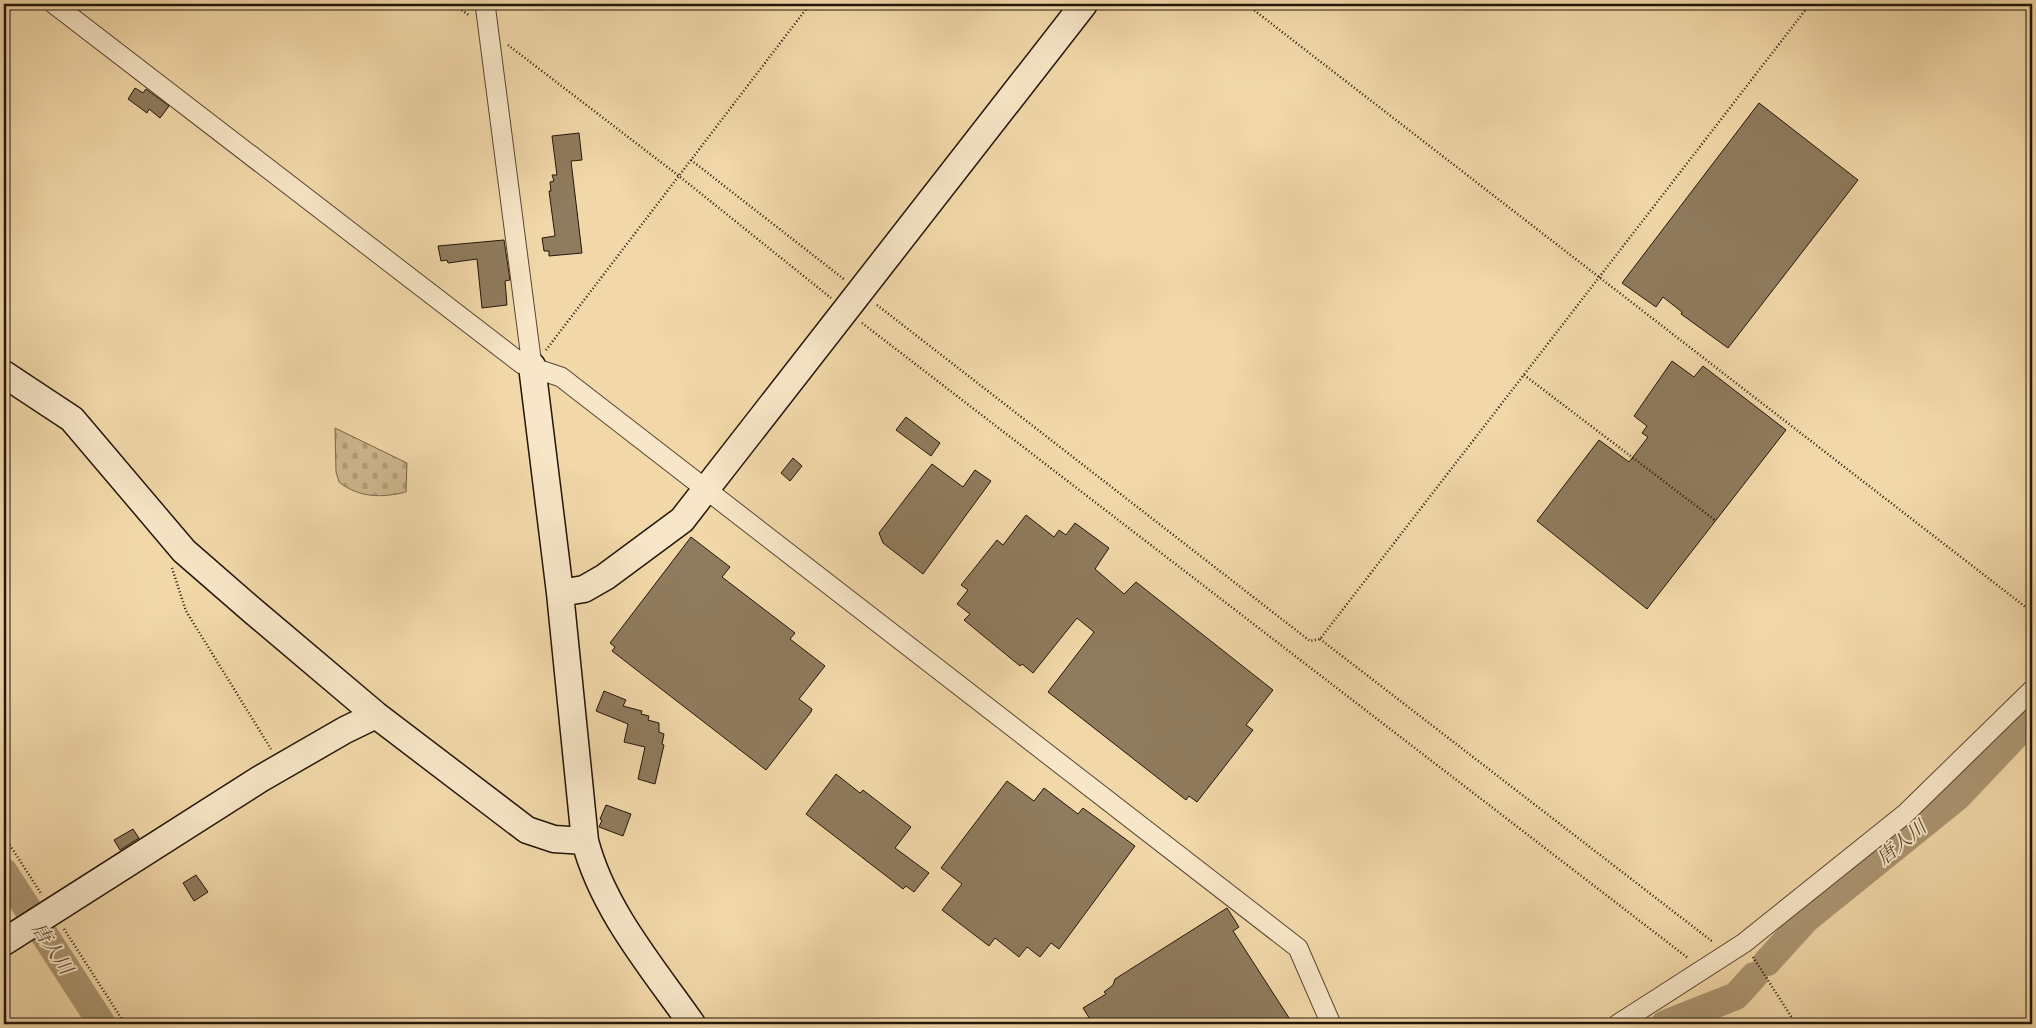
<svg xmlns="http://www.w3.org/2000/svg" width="2036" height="1028" font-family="'Gentium Book Plus','Noto Serif JP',serif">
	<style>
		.cemetery { fill: url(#cemetery-stones); stroke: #79664c }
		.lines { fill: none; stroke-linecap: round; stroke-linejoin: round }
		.river { stroke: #ac9673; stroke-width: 28 }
		.building { fill: #8f7b5d; stroke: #23160a }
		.street-casing { stroke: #574632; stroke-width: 21 }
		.secondary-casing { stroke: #23160a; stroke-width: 29 }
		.path { stroke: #23160a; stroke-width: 2.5; stroke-dasharray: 1 2.5; stroke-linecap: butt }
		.street { stroke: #f7e6c7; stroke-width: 19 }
		.secondary { stroke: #f7e6c7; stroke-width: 26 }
		.labels { text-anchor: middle; stroke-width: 4; stroke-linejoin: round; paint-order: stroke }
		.water-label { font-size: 19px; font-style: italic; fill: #5a4934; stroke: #f7e6c7 }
	</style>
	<defs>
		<pattern id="cemetery-stones" width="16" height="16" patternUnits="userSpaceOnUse" patternTransform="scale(1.25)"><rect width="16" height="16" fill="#cfb78e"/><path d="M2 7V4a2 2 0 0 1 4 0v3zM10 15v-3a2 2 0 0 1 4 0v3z" fill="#b19d79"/></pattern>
	</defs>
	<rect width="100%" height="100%" fill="#f2d8a9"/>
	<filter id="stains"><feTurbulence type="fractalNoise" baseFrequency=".004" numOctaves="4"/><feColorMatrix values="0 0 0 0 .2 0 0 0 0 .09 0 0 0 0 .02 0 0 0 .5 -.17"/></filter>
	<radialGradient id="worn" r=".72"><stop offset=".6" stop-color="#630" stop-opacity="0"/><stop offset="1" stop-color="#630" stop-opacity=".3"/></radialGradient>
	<path class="cemetery" d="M 335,428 L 407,463 L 406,492 C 382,498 359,498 339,482 L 336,472 Z"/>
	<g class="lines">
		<path class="river" d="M 4,872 L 102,1024
			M 1767,962 L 1806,919 L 1957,797 L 2032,718
			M 1665,1024 L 1736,996 L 1754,976"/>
	</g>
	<path class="building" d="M 135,88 L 143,93 L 146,89 L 169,106 L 160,118 L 149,109 L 147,113 L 128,99 Z
		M 1759,103 L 1858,180 L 1728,348 L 1681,314 L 1682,312 L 1663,297 L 1656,307 L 1622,283 Z
		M 579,133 L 582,160 L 571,161 L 582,253 L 549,256 L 549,251 L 544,251 L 542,238 L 555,236 L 549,191 L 551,191 L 550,182 L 554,181 L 552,175 L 557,175 L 552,136 Z
		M 504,240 L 510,280 L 505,281 L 507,305 L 482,308 L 477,259 L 448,263 L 447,260 L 441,261 L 438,246 Z
		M 1672,361 L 1694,377 L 1703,366 L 1786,430 L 1647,609 L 1537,521 L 1599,440 L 1629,462 L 1648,437 L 1642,433 L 1647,426 L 1634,416 Z
		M 906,417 L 940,443 L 931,456 L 896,430 Z
		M 793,458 L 802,466 L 790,481 L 781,473 Z
		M 932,464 L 963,487 L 975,470 L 991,481 L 923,574 L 883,543 L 879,533 Z
		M 1026,515 L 1054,537 L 1059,530 L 1066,535 L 1075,523 L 1109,548 L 1095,569 L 1124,594 L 1136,582 L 1273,690 L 1246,725 L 1253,730 L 1197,802 L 1189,796 L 1186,800 L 1048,692 L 1094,632 L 1077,618 L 1033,673 L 1022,664 L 1020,666 L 964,620 L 970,614 L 957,604 L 968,590 L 961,585 L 997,540 L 1003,545 Z
		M 691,537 L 730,567 L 722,577 L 795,633 L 790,639 L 825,666 L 799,699 L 812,709 L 811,712 L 766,770 L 612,651 L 615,647 L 610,643 Z
		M 604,691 L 626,700 L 623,706 L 642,711 L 641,714 L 649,716 L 648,720 L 659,723 L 659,732 L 664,734 L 662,744 L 664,745 L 655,784 L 638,779 L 645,747 L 624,742 L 628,724 L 596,711 Z
		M 836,774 L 860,793 L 863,790 L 911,827 L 895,848 L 929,873 L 914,892 L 906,886 L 903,889 L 806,814 Z
		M 1007,781 L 1034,801 L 1044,788 L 1078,814 L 1083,808 L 1135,846 L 1059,949 L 1051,943 L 1040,957 L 1027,947 L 1019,957 L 995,938 L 989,946 L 942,910 L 962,884 L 941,868 Z
		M 606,805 L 631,814 L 623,836 L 599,827 L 602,820 L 600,819 Z
		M 133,829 L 139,838 L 120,850 L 114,840 Z
		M 196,875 L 208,892 L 194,901 L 183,883 Z
		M 1227,908 L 1239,927 L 1233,931 L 1293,1024 L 1093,1024 L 1083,1008 L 1106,994 L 1104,992 L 1113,985 L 1115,979 Z"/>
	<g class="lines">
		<g class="street-casing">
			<path id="street" d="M 54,4 L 522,364 L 561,377 L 1298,948 L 1331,1024
				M 485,4 L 532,366
				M 1618,1024 L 1744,943 L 1905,814 L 2032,690"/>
		</g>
		<g class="secondary-casing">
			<path id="secondary" d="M 532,366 L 560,593 L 585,841 C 603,910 652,967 692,1024
				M 4,374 L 72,419 L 184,551 L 253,611 L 376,715 L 527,830 L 554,839 L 585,841
				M 560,593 L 584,589 L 605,577 L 682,520 L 1084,4
				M 4,942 L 260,779 L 345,730 L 376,715"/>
		</g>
		<path class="path" d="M 453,4 L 470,16
			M 1246,4 L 2032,612
			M 508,45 L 679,176 L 831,298
			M 691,160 L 845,280
			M 877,305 L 1310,641 L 1320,639 L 1810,4
			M 862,323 L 1688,958
			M 546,350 L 810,4
			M 1524,375 L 1716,521
			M 172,568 L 186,611 L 271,749
			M 1320,639 L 1713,942
			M 4,836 L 42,895
			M 64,929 L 125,1024
			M 1753,957 L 1796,1024"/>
		<use href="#street" class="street"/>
		<use href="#secondary" class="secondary"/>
	</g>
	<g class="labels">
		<g class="water-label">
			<text transform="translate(1901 842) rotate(-39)" y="7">唐人川</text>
			<text transform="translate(53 948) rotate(57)" y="7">唐人川</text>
		</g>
	</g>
	<rect width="2036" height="1028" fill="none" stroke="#f2d8a9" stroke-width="20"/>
	<rect x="5" y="5" width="2026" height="1018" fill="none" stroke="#23160a" stroke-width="2.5"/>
	<rect x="10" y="10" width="2016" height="1008" fill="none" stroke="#23160a"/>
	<rect width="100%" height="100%" filter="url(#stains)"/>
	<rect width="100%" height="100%" fill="url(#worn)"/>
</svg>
